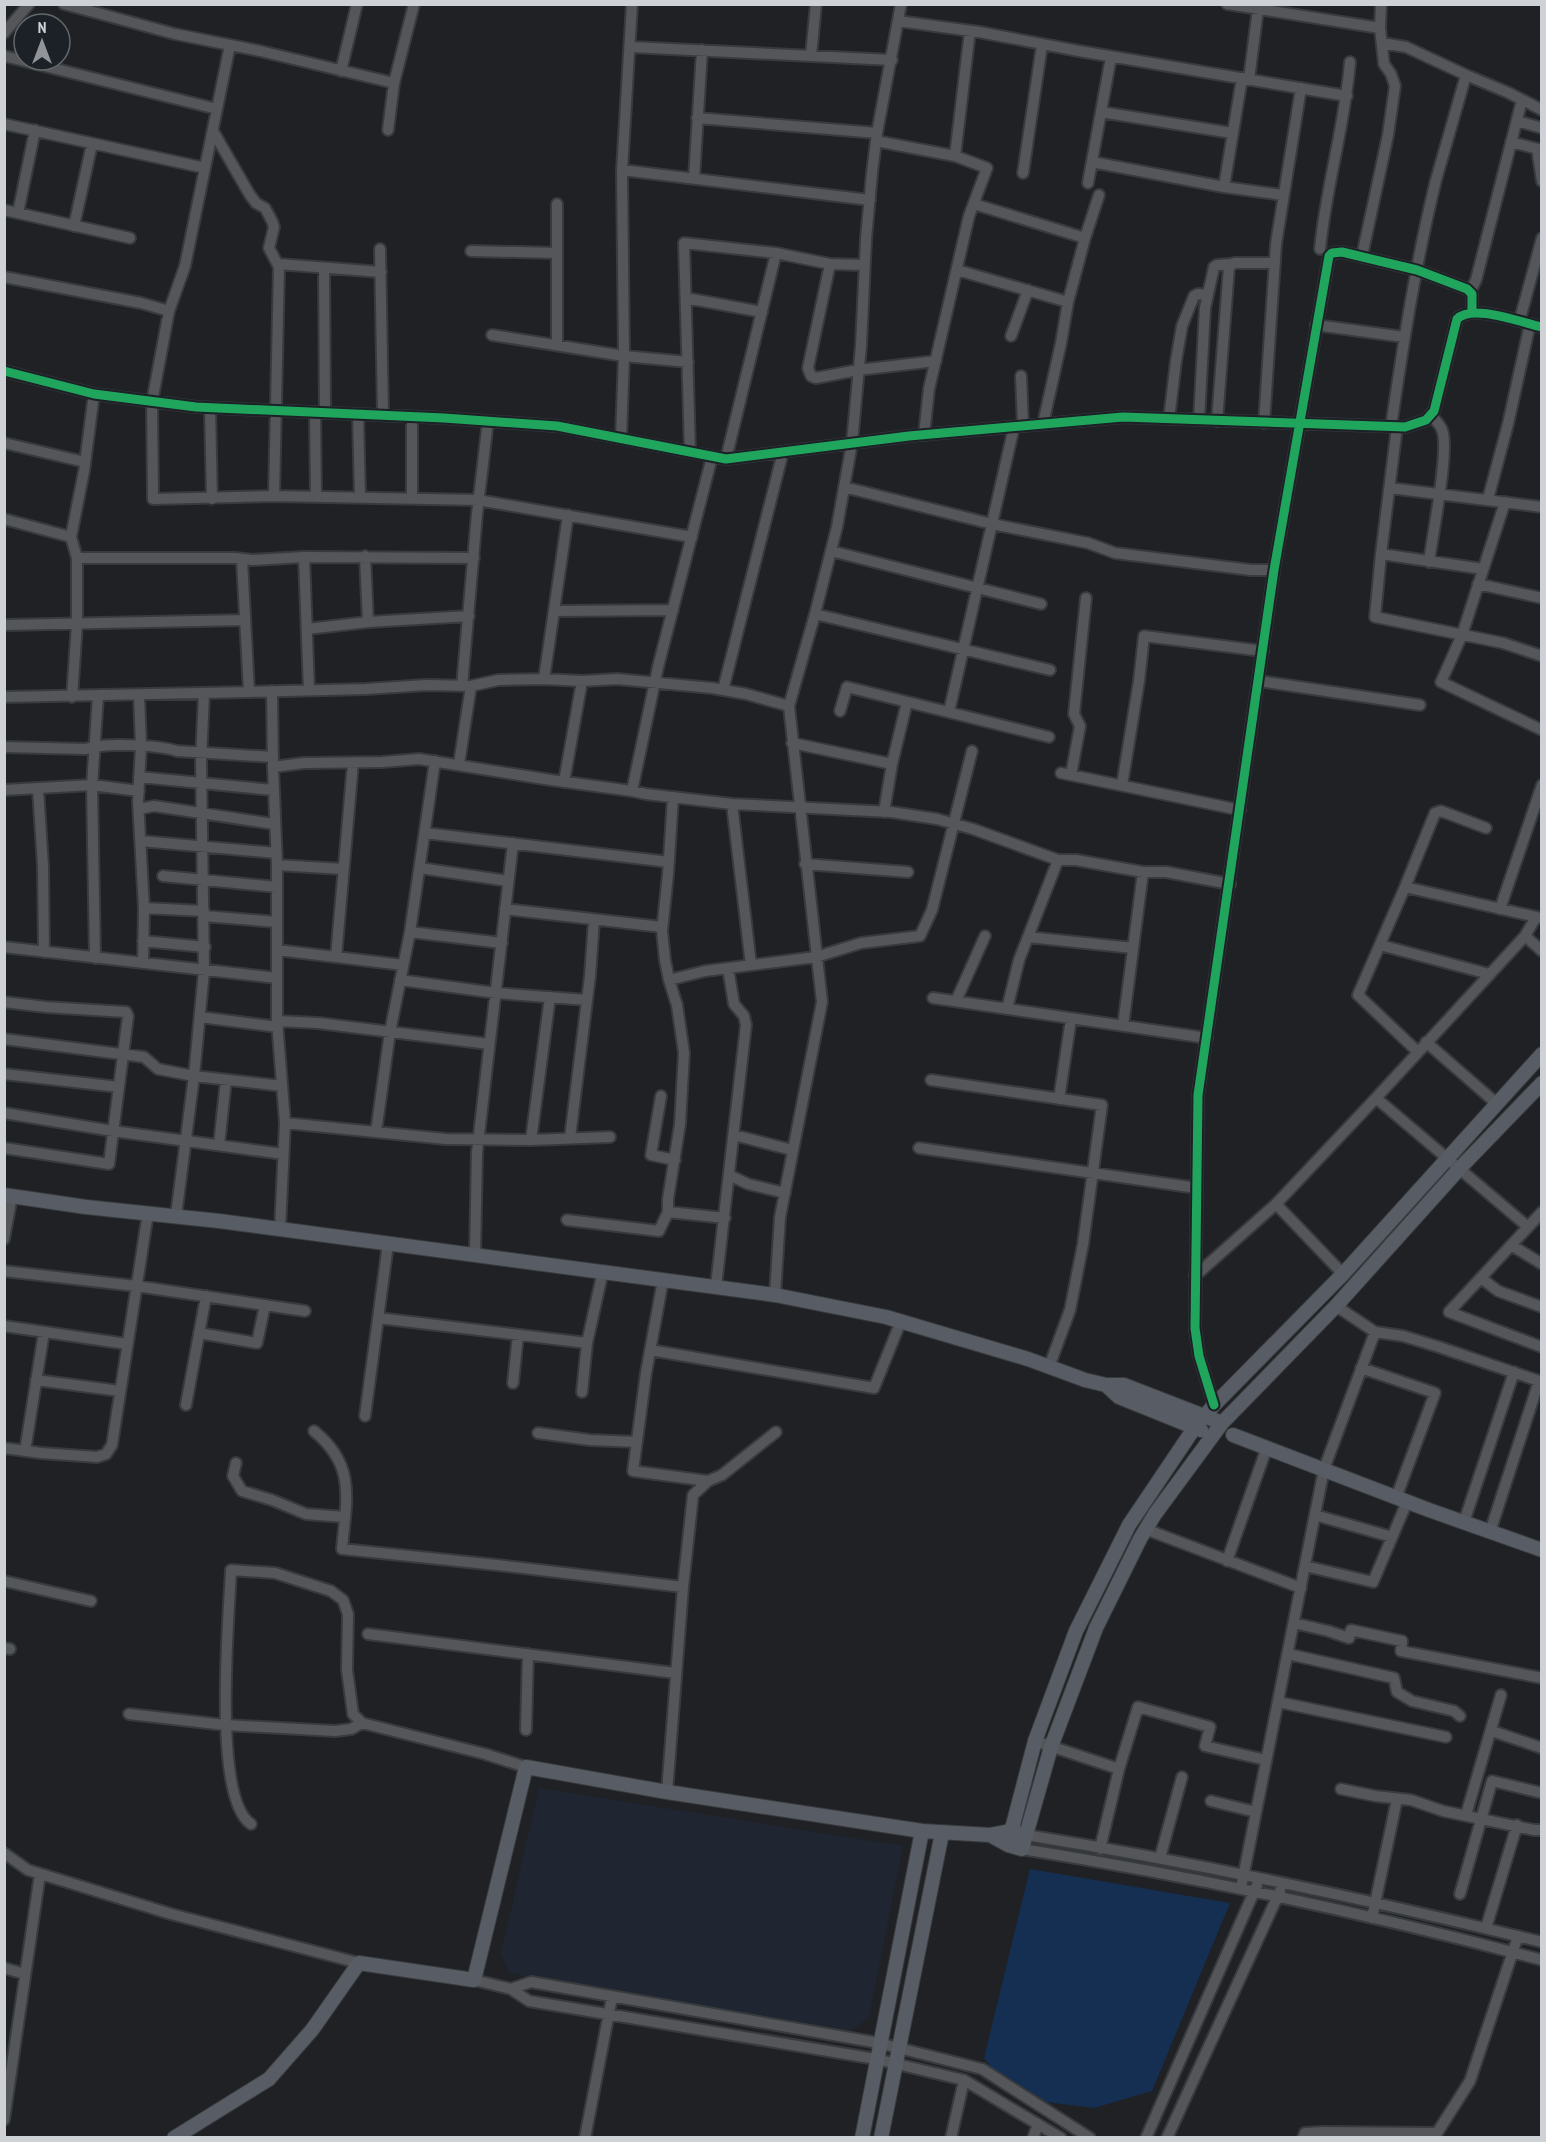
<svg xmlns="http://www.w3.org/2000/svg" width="1546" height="2142" font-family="'PT Sans Narrow',sans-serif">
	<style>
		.built { fill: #1f2631 }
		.green { fill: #152f52 }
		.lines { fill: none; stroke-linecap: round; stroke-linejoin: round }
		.minor-casing { stroke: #383b3d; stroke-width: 14 }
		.major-casing { stroke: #383b3d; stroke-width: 16 }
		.minor { stroke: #545659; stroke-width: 10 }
		.major { stroke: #585d65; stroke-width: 14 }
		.cycleway-casing { stroke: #1c2127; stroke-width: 13 }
		.cycleway { stroke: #20a55d; stroke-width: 9 }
	</style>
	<rect width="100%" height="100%" fill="#1f2124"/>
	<path class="built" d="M 539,1788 L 903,1846 L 869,2017 L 846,2035 L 509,1973 L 501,1953 Z"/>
	<path class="green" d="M 1030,1869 L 1230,1903 L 1152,2091 L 1094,2108 L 1046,2102 L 1004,2082 L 984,2058 Z"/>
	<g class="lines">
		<g class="minor-casing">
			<path id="minor" d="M 64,4 L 175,34 L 260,51 L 394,83
				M 1227,4 L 1380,28
				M 898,21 L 979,32 L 1079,51 L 1347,96
				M 4,33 L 29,4
				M 1382,43 L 1406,47 L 1466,75
				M 230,45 L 185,266 L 169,311 L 152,402 L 153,499 L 274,496 L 478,500 L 692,537
				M 631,47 L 892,60
				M 4,56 L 217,109
				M 811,56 L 816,4
				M 341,71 L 357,4
				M 1249,79 L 1258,9
				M 1101,112 L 1232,133
				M 697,118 L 877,133
				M 1517,121 L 1542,128
				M 4,124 L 205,168
				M 388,130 L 394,83 L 414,4
				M 213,131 L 250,195 L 256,203 L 265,208 L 272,221 L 274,227 L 269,248 L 279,267 L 274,496
				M 876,141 L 955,156 L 987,168 L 969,216 L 929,389 L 924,435
				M 1511,142 L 1542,150
				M 1537,149 L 1542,181
				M 955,156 L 970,31
				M 1092,162 L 1224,187 L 1283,195
				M 622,170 L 870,200
				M 1023,173 L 1042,45
				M 694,178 L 702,50
				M 1088,183 L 1111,57
				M 1224,187 L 1242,78
				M 974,204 L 1085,238
				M 4,210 L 130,238
				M 18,213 L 35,130
				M 74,226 L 92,144
				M 380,249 L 383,415
				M 1320,249 C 1326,186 1345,125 1350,62
				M 471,251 L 557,253
				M 1362,256 L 1388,135 L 1395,86 L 1391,74 L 1384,64 L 1380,28 L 1381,4
				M 278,264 L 381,272
				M 830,264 L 808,368 L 811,376 L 816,378 L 858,370 L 936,361
				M 324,268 L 325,413
				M 957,270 L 1068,302
				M 4,277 L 141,303 L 169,311
				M 1470,292 L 1476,280 L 1522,100
				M 686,298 L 762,312
				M 1520,319 L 1542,238
				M 1316,325 L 1404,337
				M 492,335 L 624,356 L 688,362
				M 1011,336 L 1028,290
				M 557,345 L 557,204
				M 4,371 L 94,394 L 196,407 L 444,418 L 557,426 L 726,459 L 909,436 L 1123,417 L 1405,427 L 1426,420 L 1434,411 L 1457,319 C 1472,303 1522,323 1542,327
				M 1021,376 L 1023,426
				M 210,408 L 212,499
				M 315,412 L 316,497
				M 358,414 L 360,497
				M 412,417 L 412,498
				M 1169,419 L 1176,361 L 1182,326 L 1194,296 L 1198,294 L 1207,295
				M 1199,420 L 1205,308 L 1214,267 L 1217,265 L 1231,264
				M 1217,421 L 1229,267 L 1234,263 L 1275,263
				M 1264,423 L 1276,244 L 1301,88
				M 1043,424 L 1061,343 L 1068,302 L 1085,238 L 1099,195
				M 1391,427 C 1403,345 1416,261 1436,180 C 1446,145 1456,110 1466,75 L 1509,93 L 1542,110
				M 1397,427 L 1381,554 L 1375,617 L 1503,643 L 1542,656
				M 621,438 L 624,356 L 622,170 L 632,4
				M 4,443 L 85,462
				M 690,452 L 684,243 L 776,253 L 830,264 L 864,265
				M 726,459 L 776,253
				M 844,487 L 992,524 L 1088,543 L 1115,553 L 1251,570 L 1274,570
				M 1390,488 L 1542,507
				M 1488,499 L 1508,424 L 1530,324
				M 1505,502 L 1462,635 L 1441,682 L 1542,730
				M 4,519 L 71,537
				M 831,551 L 1041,604
				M 1381,554 L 1483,569
				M 365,556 L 368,622
				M 304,557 L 309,690
				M 77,558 L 235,558 L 252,560 L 304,557 L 474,558
				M 242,560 L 249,692
				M 1429,562 C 1432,538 1450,448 1442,430 C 1440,424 1434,419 1431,415
				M 1478,584 L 1542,598
				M 554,611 L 673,610
				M 815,614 L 1050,670
				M 4,625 L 245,620
				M 307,629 L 368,622 L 469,616
				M 544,679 L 568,515
				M 1259,681 L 1420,705
				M 462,686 L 477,514 L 488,421
				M 723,690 L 783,452
				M 272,691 L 273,767 L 277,865 L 277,1021 L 285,1123 L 280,1229
				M 139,695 L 141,746 L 138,801 L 144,908 L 143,963
				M 4,697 L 249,692 L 366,689 L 427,685 L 471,686 L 498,680 L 544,679 L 582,681 L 617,679 L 712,688 L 746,694 L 789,706
				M 72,697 L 77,624 L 77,558 L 71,537 L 84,471 L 94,394
				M 840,711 L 847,687 L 1049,737
				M 949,712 L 1014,427
				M 792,743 L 892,764
				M 4,747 L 86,749 C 103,742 158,745 177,751 L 273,757
				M 459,764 L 471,686
				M 273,767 L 304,763 L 382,762 L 419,759 L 551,780 L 632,791 L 646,794 L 732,804 L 891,812 L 937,819 L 973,829 L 1058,860 L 1076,860 L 1143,872 L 1166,872 L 1230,884
				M 1061,773 L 1240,810
				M 1071,775 L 1080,726 L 1074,714 L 1086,598
				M 139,777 L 273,790
				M 564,782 L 582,681
				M 1122,785 L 1139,681 L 1144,636 L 1263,651
				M 38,789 L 43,866 L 44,952
				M 4,790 L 92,785 L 139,791
				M 632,791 L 658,667 L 712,457
				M 732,804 L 751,965
				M 139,809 L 154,806 L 274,824
				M 884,812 L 892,764 L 907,702
				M 425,833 L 669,862
				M 141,841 L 276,853
				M 805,864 L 908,872
				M 277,865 L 343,869
				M 420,868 L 508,881
				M 163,876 L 277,887
				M 1405,887 L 1541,918
				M 144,908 L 204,911
				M 505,909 L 662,927
				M 1500,909 L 1542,785
				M 204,916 L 277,922
				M 410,932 L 502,943
				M 1525,936 L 1542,951
				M 1028,937 L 1133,948
				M 143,941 L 205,947
				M 1380,945 L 1489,974
				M 4,947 L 277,978
				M 277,950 L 403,965
				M 336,957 L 353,763
				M 95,958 L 92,785 L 98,696
				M 400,980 L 496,993 L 587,1000
				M 669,980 L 705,971 L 816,957 L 861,943 L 920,936 L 932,910 L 972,751
				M 933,998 L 1207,1038
				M 956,1001 L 985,936
				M 4,1002 L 46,1007 L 126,1012 L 128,1016 L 109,1164 L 4,1148
				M 1007,1009 L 1019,960 L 1058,860
				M 200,1017 L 278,1027
				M 277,1021 L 318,1023 L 489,1044
				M 1123,1026 L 1143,872
				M 4,1039 L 144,1057 L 158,1069 L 194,1076 L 282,1086
				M 1426,1042 L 1496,1103
				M 1418,1052 L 1358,995 L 1405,887 L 1435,813 L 1441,811 L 1486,828
				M 4,1074 L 119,1087
				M 931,1080 L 1102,1105 L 1083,1244 L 1070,1310 L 1049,1367
				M 661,1096 L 651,1155 L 675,1160
				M 1376,1098 L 1528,1227
				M 1059,1099 L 1071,1019
				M 4,1113 L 113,1131 L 283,1154
				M 285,1123 L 446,1139 L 531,1140 L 610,1137
				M 376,1132 L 390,1032 L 410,932 L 435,761
				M 734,1135 L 792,1150
				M 570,1138 L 590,976 L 594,920
				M 531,1140 L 550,997
				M 219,1145 L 226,1080
				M 919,1148 L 1197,1188
				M 729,1175 L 748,1184 L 785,1193
				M 1276,1204 L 1343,1274
				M 668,1212 L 725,1218
				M 1542,1212 L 1449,1312 L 1542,1347
				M 176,1216 L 194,1076 L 204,971 L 201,760 L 204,694
				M 567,1220 L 659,1231 L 668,1212 L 668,1199 L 680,1124 L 684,1053 L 677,1005 L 669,980 L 665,960 L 662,931 L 668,874 L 673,797
				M 4,1239 L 12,1196
				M 1511,1245 L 1542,1264
				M 475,1255 L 477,1152 L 513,843
				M 4,1271 L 136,1286 L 305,1311
				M 1195,1276 L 1276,1204 L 1376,1098 L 1525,936 L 1536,917
				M 1481,1278 L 1498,1291 L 1542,1307
				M 663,1280 L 646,1373 L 633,1471 L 708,1481
				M 716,1286 L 746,1025 L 744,1016 L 734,1004 L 728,968
				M 775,1295 L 780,1217 L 822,1002 L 789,706 L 815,614 L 837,527 L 852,443 L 861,346 L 866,239 L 872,173 L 877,133 L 901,4
				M 1336,1306 L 1375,1332 L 1403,1336 L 1439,1347 L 1542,1382
				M 378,1318 L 587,1343
				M 4,1326 L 127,1344
				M 199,1333 L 257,1343 L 265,1305
				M 650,1350 L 874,1388 L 901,1321
				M 1361,1368 L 1435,1393 L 1396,1498
				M 36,1380 L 120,1391
				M 513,1383 L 518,1335
				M 582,1392 L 587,1343 L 603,1271
				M 186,1405 L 206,1296
				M 1214,1405 L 1199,1356 L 1195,1328 L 1198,1095 L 1274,570 L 1329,256 L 1332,253 L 1342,252 L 1417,270 L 1467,289 L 1472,294 L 1472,313
				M 365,1416 L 388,1244
				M 314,1431 C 357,1466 346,1500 342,1549 L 497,1565 L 683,1587
				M 538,1433 L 590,1440 L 637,1442
				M 4,1448 L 41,1453 L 97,1457 L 106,1454 L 112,1445 L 148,1213
				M 25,1451 L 44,1332
				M 236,1463 L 233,1476 L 242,1491 L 272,1500 L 306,1514 L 345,1517
				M 1315,1515 L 1392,1537
				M 1464,1522 L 1514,1372
				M 1145,1529 L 1301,1588
				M 1490,1532 L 1539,1381
				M 1227,1561 L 1267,1447
				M 1305,1566 L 1373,1582 L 1407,1502
				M 4,1581 L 91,1601
				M 1294,1623 L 1328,1631 L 1349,1638 L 1351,1630 L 1402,1641 L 1401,1651 L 1542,1678
				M 368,1634 L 675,1673
				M 4,1648 L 10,1649
				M 1288,1654 L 1394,1678 L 1397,1692 L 1412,1701 L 1454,1711 L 1460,1716
				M 1278,1702 L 1446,1737
				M 129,1714 L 225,1725 L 335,1731 L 351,1729 L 362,1723
				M 526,1730 L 528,1654
				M 1492,1731 L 1542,1748
				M 1035,1741 L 1119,1769
				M 1341,1789 L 1375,1796 L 1411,1800 L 1443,1811 L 1534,1830 L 1542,1830
				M 667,1792 L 683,1587 L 693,1495 L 708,1481 L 722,1475 L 776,1432
				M 1211,1801 L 1256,1812
				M 1466,1815 L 1501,1695
				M 251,1824 C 212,1798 229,1617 231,1570 L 275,1573 L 331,1591 L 343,1600 L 348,1614 L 347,1670 L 353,1714 L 362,1723 L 485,1754 L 526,1767
				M 1026,1835 C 1199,1863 1371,1900 1542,1942
				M 1022,1849 C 1197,1877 1370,1914 1542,1960
				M 1100,1849 L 1119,1769 L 1138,1707 L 1210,1727 L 1205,1746 L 1266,1760
				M 4,1853 L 28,1870 L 171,1914 L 359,1963
				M 1160,1858 L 1182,1777
				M 1241,1888 L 1324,1469 L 1375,1332
				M 1460,1894 L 1492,1781 L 1542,1793
				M 1372,1918 L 1397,1799
				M 1486,1928 L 1517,1825
				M 4,1968 L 25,1974
				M 474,1980 L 511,1989 L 529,2001 L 876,2059 L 964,2080 L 1061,2138
				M 511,1989 L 531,1982 L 879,2043 L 982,2069 L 1090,2138
				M 4,2120 L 40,1874
				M 585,2138 L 612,1997
				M 951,2138 L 964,2080
				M 1033,2138 L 1038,2124
				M 1146,2138 L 1257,1885
				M 1167,2138 L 1280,1891
				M 1303,2138 L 1305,2133 L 1323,2132 L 1437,2133 L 1470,2081 L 1518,1936"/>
		</g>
		<g class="major-casing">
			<path id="major" d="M 4,1195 L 86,1207 L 219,1221 L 775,1295 L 886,1317 L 1028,1359 L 1085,1380 L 1106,1385 L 1124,1385 L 1222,1423
				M 1106,1385 L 1119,1397 L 1201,1430
				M 1233,1435 L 1429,1510 L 1542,1550
				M 990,1835 L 1008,1845 L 1022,1849 L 1051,1747 L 1096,1628 L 1140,1539 L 1155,1514 L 1222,1423 L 1336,1306 L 1460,1168 L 1542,1083
				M 1009,1840 L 1035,1741 L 1076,1631 L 1129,1525 L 1195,1427 L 1214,1405 L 1343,1274 L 1542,1054
				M 174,2138 L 269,2079 L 312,2030 L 359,1963 L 474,1980 L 526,1767 L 667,1792 L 922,1831 L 990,1835 L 1011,1831 L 1026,1835
				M 862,2138 L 922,1831
				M 881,2138 L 942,1833"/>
		</g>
		<use href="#minor" class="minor"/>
		<use href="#major" class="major"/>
		<g class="cycleway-casing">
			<path id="cycleway" d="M 4,371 L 94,394 L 196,407 L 444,418 L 557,426 L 726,459 L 909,436 L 1123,417 L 1405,427 L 1426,420 L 1434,411 L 1457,319 C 1472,303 1522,323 1542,327
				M 1214,1405 L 1199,1356 L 1195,1328 L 1198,1095 L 1274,570 L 1329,256 L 1332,253 L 1342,252 L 1417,270 L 1467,289 L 1472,294 L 1472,313"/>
		</g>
		<use href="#cycleway" class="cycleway"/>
	</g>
	<rect width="1546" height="2142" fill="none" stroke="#ced2d6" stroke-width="12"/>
	<g transform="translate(42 42)"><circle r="28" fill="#1c2127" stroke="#63686d" stroke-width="1.5"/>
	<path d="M0-4.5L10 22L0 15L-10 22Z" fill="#919498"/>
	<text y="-9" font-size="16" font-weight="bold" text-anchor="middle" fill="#ced2d6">N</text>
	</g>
</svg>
